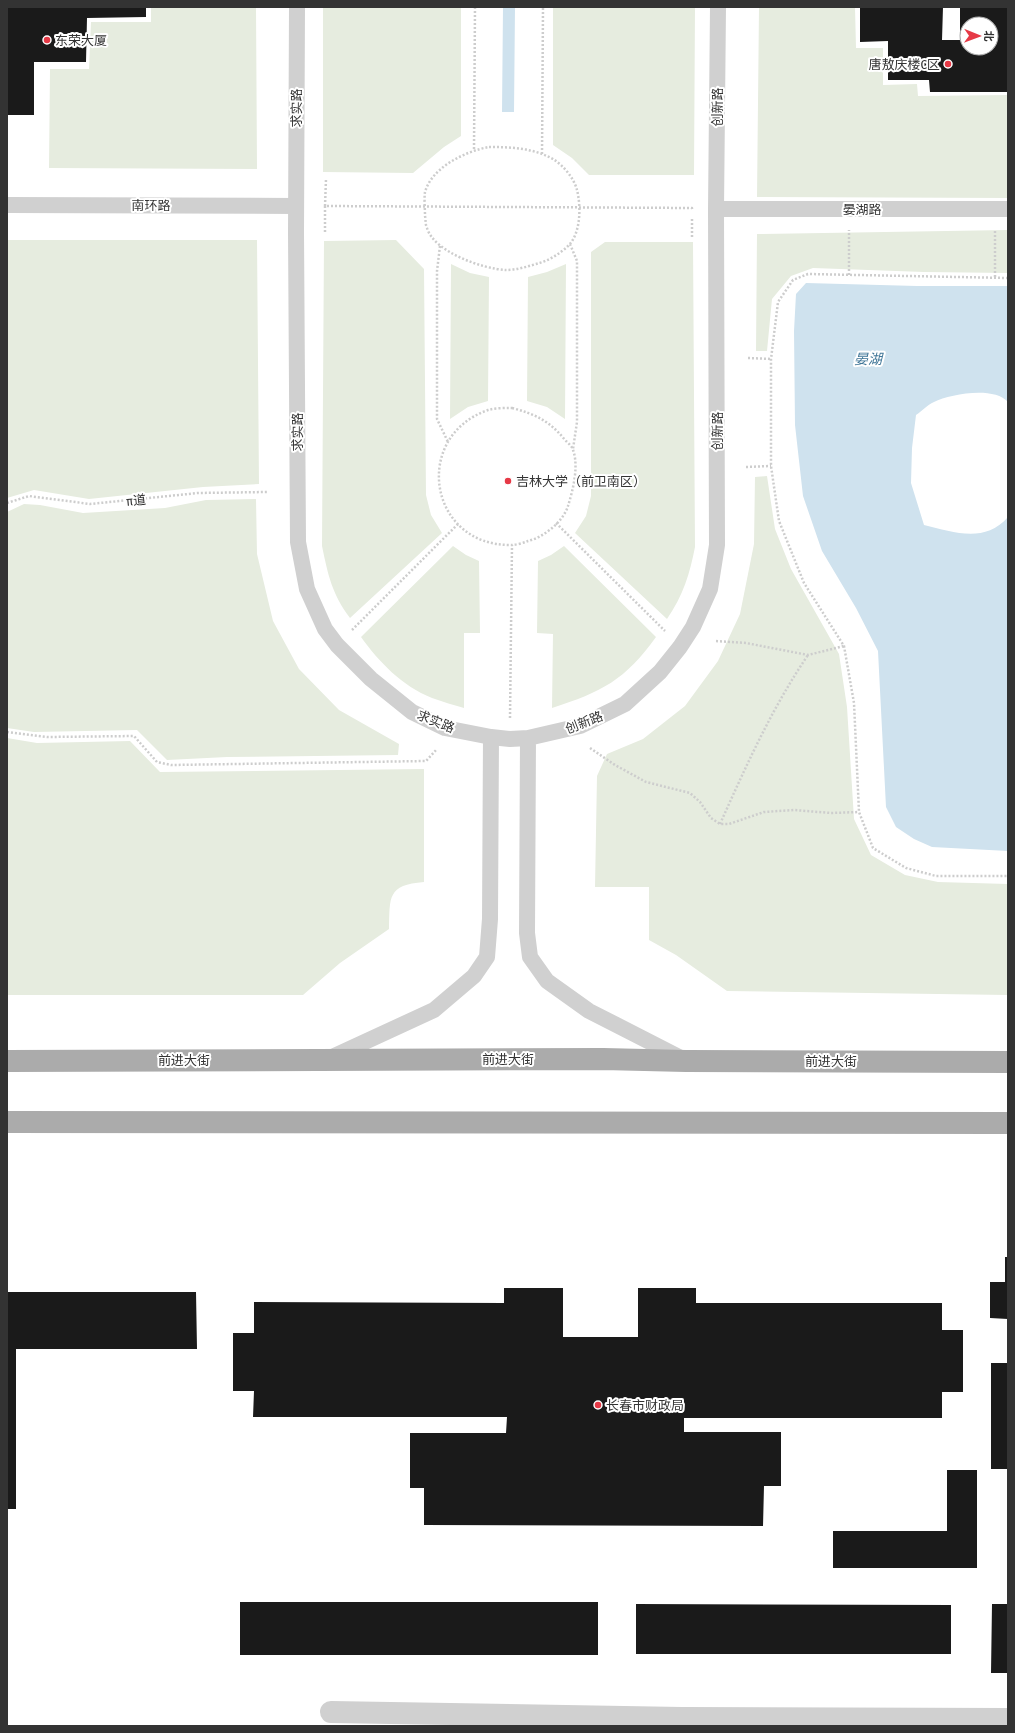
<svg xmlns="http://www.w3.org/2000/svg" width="1015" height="1733" font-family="'Fira Sans Condensed','Noto Sans SC',sans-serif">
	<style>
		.green { fill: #e6ecdf }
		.water { fill: #cfe2ee }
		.building { fill: #1a1a1a; fill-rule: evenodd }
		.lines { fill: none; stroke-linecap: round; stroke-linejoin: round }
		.path { stroke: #cdcdcd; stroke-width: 2.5; stroke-dasharray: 2 2; stroke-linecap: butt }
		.service { stroke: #d0d0d0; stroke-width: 16 }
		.minor { stroke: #d0d0d0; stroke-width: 22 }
		.primary { stroke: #ababab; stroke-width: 22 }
		.poi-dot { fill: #e63946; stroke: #fff; stroke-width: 1.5 }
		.labels { text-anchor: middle; stroke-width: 4; stroke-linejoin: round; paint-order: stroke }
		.poi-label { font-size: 13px; fill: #333; stroke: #fff; text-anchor: start }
		.street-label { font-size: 13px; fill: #333; stroke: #fff }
		.water-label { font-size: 14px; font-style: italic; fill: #3f7597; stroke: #fff }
	</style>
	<rect width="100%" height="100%" fill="#fff"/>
	<path class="green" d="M 151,7 L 256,7 L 257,169 L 49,168 L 50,69 L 89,69 L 91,22 L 151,22 Z
		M 323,7 L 461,7 L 461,136 L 444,147 L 413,173 L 323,172 Z
		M 553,7 L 695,7 L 694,175 L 589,175 L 572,158 L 553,145 Z
		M 759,7 L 855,7 L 856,48 L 883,48 L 883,85 L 917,84 L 918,96 L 1008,95 L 1008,198 L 757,197 Z
		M 1008,230 L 1008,273 L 924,272 L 813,268 L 791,276 L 772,299 L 767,351 L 756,351 L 757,234 Z
		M 7,240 L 257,240 L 259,484 L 203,487 L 89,499 L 34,490 L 7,498 Z
		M 396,240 L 424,269 L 426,495 L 431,515 L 442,533 L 350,618 C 332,594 328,575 322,546 L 324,241 Z
		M 605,242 L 693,242 L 695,547 C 690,573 683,596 667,619 L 575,533 L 586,516 L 591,496 L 591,252 Z
		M 451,264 L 470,273 L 489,277 L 488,401 L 468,407 L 450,419 Z
		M 566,264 L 565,419 L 547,407 L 527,401 L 528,277 L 547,272 Z
		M 767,476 L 775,529 L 791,569 L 839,654 L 847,707 L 854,819 L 871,855 L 905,875 L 938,882 L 1008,884 L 1008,995 L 727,991 L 676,955 L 649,940 L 649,887 L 595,887 L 597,776 L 607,754 L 643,739 L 685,706 L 718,661 L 740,614 L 754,544 L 755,477 Z
		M 256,499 L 257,554 L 273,621 L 299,669 L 339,710 L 399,744 L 398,755 L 227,757 L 167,760 L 137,730 L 34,732 L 7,728 L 7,512 L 24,504 L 40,505 L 83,513 L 165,508 L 206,500 Z
		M 453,546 L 466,555 L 479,561 L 480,633 L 464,633 L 464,708 C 454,705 443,702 432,698 C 402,686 379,662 361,637 Z
		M 564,546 L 656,637 C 625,680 602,692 552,708 L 553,634 L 537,633 L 538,561 L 551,555 Z
		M 7,738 L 37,743 L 130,741 L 160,772 L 424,769 L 424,882 C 387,885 390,897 389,929 L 340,963 L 303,995 L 7,995 Z"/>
	<path class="water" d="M 503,7 L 515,7 L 514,112 L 502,112 Z
		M 806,283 L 917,286 L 1008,286 L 1008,402 C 994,386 950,394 934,402 C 927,405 922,411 916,415 L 912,448 L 911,483 L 924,525 C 954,532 984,544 1008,517 L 1008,851 L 932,847 L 914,839 L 896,827 L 886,807 L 878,651 L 856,608 L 822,551 L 803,496 L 795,425 L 794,331 L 796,294 Z"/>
	<path class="building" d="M 7,7 L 146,7 L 146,17 L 87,18 L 86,62 L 34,62 L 34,115 L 7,115 Z
		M 860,7 L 943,7 L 942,40 L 960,40 L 960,7 L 1008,7 L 1008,92 L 930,92 L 929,80 L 888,80 L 888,41 L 860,42 ZM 967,24 L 991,24 L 991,48 L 967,48 Z
		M 1005,1257 L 1008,1257 L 1008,1319 L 990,1318 L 990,1282 L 1005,1282 Z
		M 504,1288 L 563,1288 L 563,1337 L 638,1337 L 638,1288 L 696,1288 L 696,1303 L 942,1303 L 942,1330 L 963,1330 L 963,1392 L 942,1392 L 942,1418 L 684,1418 L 684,1432 L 781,1432 L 781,1486 L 764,1486 L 763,1526 L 424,1525 L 424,1488 L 410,1488 L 410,1433 L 506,1433 L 507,1417 L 253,1417 L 254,1391 L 233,1391 L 233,1333 L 254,1333 L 254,1302 L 504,1303 Z
		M 7,1292 L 196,1292 L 197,1349 L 16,1349 L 16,1509 L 7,1509 Z
		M 991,1363 L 1008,1363 L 1008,1469 L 991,1469 Z
		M 947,1470 L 977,1470 L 977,1568 L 833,1568 L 833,1531 L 947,1531 Z
		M 240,1602 L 598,1602 L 598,1655 L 240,1655 Z
		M 636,1604 L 951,1605 L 951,1654 L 636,1654 Z
		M 992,1604 L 1008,1604 L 1008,1673 L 991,1673 Z"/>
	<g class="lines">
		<path class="path" d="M 489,147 C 511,147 533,148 553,159 C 563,165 574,178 577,190 C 581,206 581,232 569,245 C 560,254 548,261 536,264 C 526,267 516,270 506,270 C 483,269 434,252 427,228 C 425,224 426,220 425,216 C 425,208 424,199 425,192 C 432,167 466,151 489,147 Z
			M 474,149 L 475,7
			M 542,154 L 543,7
			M 325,206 L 326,179
			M 995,231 L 995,278
			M 325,232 L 325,206 L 692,208 L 692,211
			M 692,237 L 692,218
			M 570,244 L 577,261 L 577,422 L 573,449
			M 440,246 L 437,271 L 437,419 L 448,442
			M 849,275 L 849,230
			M 1008,278 L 808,274 L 793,280 L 778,302 L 771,359 L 771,466 L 779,521 L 804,583 L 844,646 L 854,703 L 859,812 L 873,848 L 906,868 L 936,876 L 1008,876
			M 748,358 L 771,359
			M 512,408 C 535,414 550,421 565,440 C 568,443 572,446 573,450 C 579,466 573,490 568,506 C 563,522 544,537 528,541 C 523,543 516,545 511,545 C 429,546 411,437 488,410 C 495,408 505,408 512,408 Z
			M 746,467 L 771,466
			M 7,503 L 29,496 L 90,504 L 198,493 L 267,492
			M 556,523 L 665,631
			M 352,630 L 458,524
			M 716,641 L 746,643 L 808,655 L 844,646
			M 510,718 L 512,545
			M 7,732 L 47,737 L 134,736 L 157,762 L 171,765 L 426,761 L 437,749
			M 590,748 L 615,765 L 646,782 L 690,793 L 700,802 L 711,818 L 720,824 L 729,824 L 764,812 L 794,810 L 831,813 L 859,812
			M 720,824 C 746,766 772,708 808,655"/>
		<path class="service" d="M 297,7 L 296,232 L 298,542 L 307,589 L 325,629 L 337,645 L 371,679 L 412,712 L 445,728 L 491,737 L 510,739 L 528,738 L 580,726 L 625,704 L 660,672 L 680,647 L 693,627 L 710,589 L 717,545 L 716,209 L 718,7
			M 7,205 L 296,206
			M 716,209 L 1008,209
			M 528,738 L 527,933 L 530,957 L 547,981 L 589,1011 L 683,1059
			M 330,1058 L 434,1010 L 474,976 L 487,957 L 490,919 L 491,737"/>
		<path class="minor" d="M 331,1712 L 682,1718 L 1008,1719"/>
		<path class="primary" d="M 7,1061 L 603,1059 L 686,1061 L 1008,1062
			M 7,1122 L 1008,1123"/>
	</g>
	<g class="poi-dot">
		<circle cx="47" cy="40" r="4"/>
		<circle cx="948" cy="64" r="4"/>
		<circle cx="508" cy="481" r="4"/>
		<circle cx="598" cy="1405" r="4"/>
	</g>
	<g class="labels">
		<g class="poi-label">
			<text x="55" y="45">东荣大厦</text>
			<text x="940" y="69" text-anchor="end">唐敖庆楼C区</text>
			<text x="516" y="486">吉林大学（前卫南区）</text>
			<text x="606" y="1410">长春市财政局</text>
		</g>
		<g class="street-label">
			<text transform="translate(717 107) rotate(-90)" y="5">创新路</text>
			<text transform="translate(296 108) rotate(-90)" y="5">求实路</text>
			<text x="151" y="210">南环路</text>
			<text x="862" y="214">晏湖路</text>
			<text transform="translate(717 431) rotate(-90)" y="5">创新路</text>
			<text transform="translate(297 432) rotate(-90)" y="5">求实路</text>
			<text transform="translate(136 500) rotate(-6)" y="5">π道</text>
			<text transform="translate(436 721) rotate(22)" y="5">求实路</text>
			<text transform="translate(584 722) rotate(-21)" y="5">创新路</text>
			<text x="508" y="1064">前进大街</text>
			<text x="184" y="1065">前进大街</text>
			<text x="831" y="1066">前进大街</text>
		</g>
		<g class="water-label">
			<text x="868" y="364">晏湖</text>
		</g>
	</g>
	<rect width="1015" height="1733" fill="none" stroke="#333333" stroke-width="16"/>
	<g transform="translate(979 36) rotate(91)"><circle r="19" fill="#ffffff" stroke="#adadad"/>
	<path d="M0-3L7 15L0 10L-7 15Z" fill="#e63946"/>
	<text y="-6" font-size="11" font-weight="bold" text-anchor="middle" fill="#333333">北</text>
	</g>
</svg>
